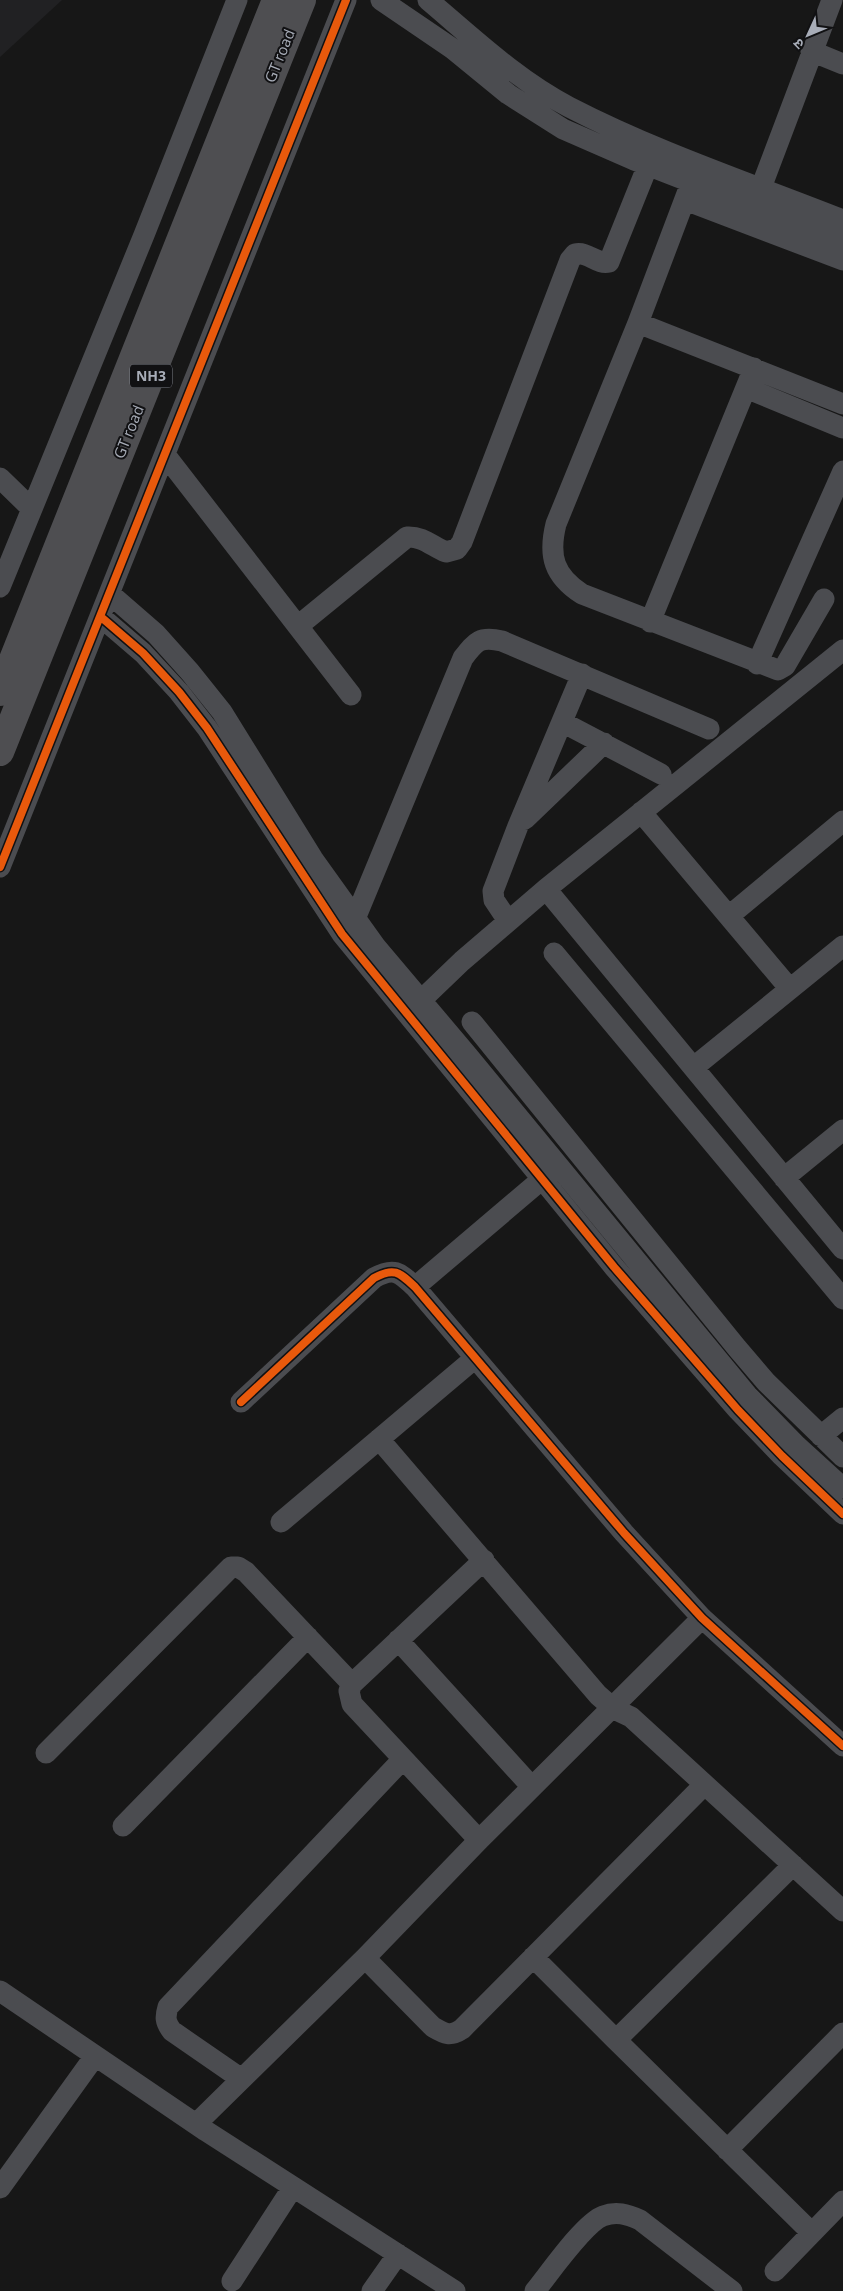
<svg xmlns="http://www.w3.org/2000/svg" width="843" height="2291" font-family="'Open Sans','Noto Sans Devanagari',sans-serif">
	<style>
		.built { fill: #212123 }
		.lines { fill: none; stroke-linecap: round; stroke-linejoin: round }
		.minor { stroke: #4b4c50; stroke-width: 21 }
		.highway { stroke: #4e4e51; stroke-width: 28 }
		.cycleway-casing { stroke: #111113; stroke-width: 11 }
		.cycleway { stroke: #e8590c; stroke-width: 8 }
		.labels { text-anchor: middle; stroke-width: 4; stroke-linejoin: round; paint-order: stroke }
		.shield { fill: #111113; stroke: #7b7e86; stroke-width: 1 }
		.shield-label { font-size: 14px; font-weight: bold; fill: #a8adb8 }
		.street-label { font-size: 15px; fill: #a8adb8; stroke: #111113 }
	</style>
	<rect width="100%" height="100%" fill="#171717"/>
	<path class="built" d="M 0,0 L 62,0 L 0,57 Z"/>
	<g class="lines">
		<path class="minor" d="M 381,0 L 453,49 L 508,94 L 563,129 L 634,160 L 843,241
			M 428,0 C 473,38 517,80 569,107 C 656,152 752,184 843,220
			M 811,51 L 843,64
			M 691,183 L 638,323 L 556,524 C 548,556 554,576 582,594 L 778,670 L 785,666 L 824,599
			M 685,200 L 843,260
			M 756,201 L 832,0
			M 638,323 L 843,404
			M 746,388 L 843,428
			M 166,456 L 351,695
			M 0,478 L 32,509
			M 0,587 L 144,235 L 237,0
			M 110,594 L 156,634 L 190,672 L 222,712 L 313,859 L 376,947 L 468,1056 L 747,1395 L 797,1446 L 843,1488
			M 101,617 L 143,653 L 179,692 L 207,728 L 342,934 L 614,1267 L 738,1410 L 782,1456 L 843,1514
			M 650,622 L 754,368
			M 298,626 L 407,537 C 423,536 433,547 446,552 L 457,549 L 462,542 L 570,260 L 575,254 C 588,251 597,265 609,262 L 648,165
			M 757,664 L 843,471
			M 562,722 L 661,774
			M 641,812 L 790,989
			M 525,819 L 604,743
			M 0,867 L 346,0
			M 546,889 L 843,1249
			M 729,916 L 843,821
			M 355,919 L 463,658 C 476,641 480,636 502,641 L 709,729
			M 508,921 L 494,900 L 493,891 L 518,826 L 582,674
			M 554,953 L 843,1299
			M 412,1009 L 462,961 L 546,889 L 843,650
			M 472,1022 L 737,1348 L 766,1382 L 843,1457
			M 694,1067 L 843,946
			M 784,1178 L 843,1130
			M 415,1287 L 554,1169
			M 241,1402 L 374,1278 C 394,1267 399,1272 415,1287 L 624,1533 L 702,1618 L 843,1746
			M 821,1436 L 843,1418
			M 379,1439 L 598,1695 L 614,1709 L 631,1717 L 843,1911
			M 281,1522 L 474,1359
			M 398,1640 L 532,1787
			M 46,1753 L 231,1567 L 238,1567 L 246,1572 L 352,1684
			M 123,1826 L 308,1637
			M 479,1840 L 352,1704 L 349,1691 L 352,1684 L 484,1560
			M 793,1865 L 616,2040 L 812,2233
			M 533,1957 L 616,2040
			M 365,1958 L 433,2027 C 445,2034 450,2037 462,2029 L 704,1785
			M 0,1991 L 206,2131 L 455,2291
			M 240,2078 L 172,2031 C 165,2022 165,2017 168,2007 L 403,1759
			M 196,2124 L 365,1958 L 479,1840 L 702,1618
			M 727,2150 L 843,2033
			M 0,2188 L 95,2056
			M 775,2271 L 843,2201
			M 232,2281 L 293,2187
			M 372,2291 L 398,2254
			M 535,2291 C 549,2274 584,2223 603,2216 C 616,2211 627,2214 640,2220 L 732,2291"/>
		<path class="highway" d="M 0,692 L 276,0
			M 0,752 L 302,0"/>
		<g class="cycleway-casing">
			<path id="cycleway" d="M 101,617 L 143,653 L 179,692 L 207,728 L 342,934 L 614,1267 L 738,1410 L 782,1456 L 843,1514
				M 0,867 L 346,0
				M 241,1402 L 374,1278 C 394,1267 399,1272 415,1287 L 624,1533 L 702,1618 L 843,1746"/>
		</g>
		<use href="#cycleway" class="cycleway"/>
	</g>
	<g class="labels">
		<rect class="shield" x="130" y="364.5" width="42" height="23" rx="4"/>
		<g class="shield-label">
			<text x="151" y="381">NH3</text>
		</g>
		<g class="street-label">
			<text transform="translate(280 56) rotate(-68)" y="5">GT road</text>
			<text transform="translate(129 432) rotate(-68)" y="5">GT road</text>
		</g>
	</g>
	<g transform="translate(808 35) rotate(226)" stroke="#111113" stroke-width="4" paint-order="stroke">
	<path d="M0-4L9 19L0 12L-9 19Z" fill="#a8adb8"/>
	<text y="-8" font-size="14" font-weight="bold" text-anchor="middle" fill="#a8adb8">उ</text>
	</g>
</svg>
